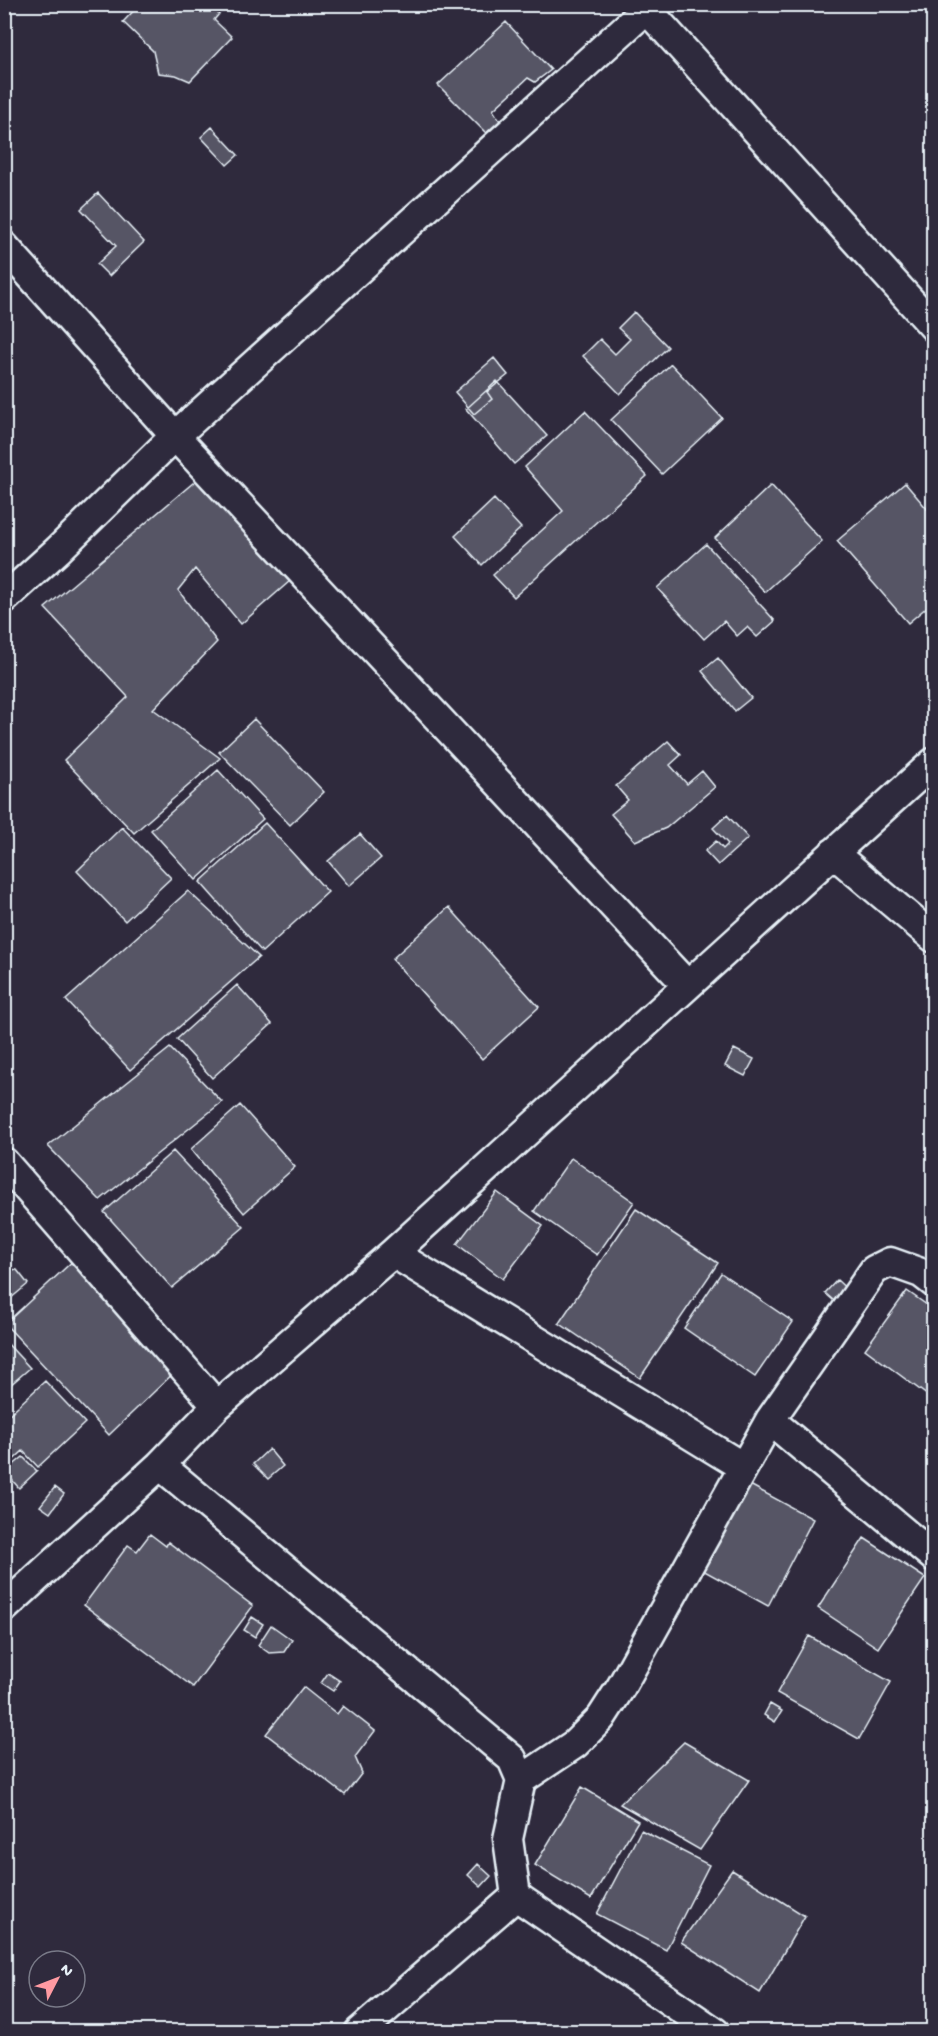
<svg xmlns="http://www.w3.org/2000/svg" width="938" height="2036" font-family="'Gochi Hand',sans-serif">
	<style>
		.building { fill: #575565; stroke: #e8f1f8; stroke-width: 1.5 }
		.lines { fill: none; stroke-linecap: round; stroke-linejoin: round }
		.minor-casing { stroke: #e8f1f8; stroke-width: 33 }
		.minor { stroke: #2f2a3d; stroke-width: 28 }
	</style>
	<rect width="100%" height="100%" fill="#2f2a3d"/>
	<filter id="ink" filterUnits="userSpaceOnUse"><feTurbulence type="fractalNoise" baseFrequency=".0167" numOctaves="2"/><feDisplacementMap in="SourceGraphic" scale="12" xChannelSelector="R" yChannelSelector="G"/><feConvolveMatrix kernelMatrix="1 2 1 2 8 2 1 2 1" color-interpolation-filters="sRGB"/></filter>
	<g filter="url(#ink)">
		<path class="building" d="M 140,4 L 218,4 L 223,9 L 214,20 L 232,37 L 190,81 L 176,75 L 158,73 L 153,51 L 123,22 Z
			M 506,22 L 551,70 L 535,82 L 528,78 L 493,110 L 503,126 L 490,137 L 438,85 Z
			M 212,127 L 238,155 L 227,165 L 201,137 Z
			M 98,193 L 144,242 L 109,276 L 97,264 L 116,246 L 81,209 Z
			M 634,312 L 668,347 L 620,394 L 583,356 L 600,339 L 615,354 L 630,339 L 618,328 Z
			M 494,358 L 508,375 L 487,392 L 492,399 L 474,414 L 455,392 Z
			M 671,364 L 722,418 L 662,474 L 611,420 Z
			M 497,381 L 547,436 L 514,464 L 466,409 Z
			M 585,411 L 647,476 L 514,597 L 493,575 L 563,511 L 525,467 Z
			M 200,477 L 290,581 L 241,624 L 195,569 L 178,590 L 217,642 L 153,709 L 220,758 L 134,833 L 64,760 L 128,697 L 45,608 Z
			M 905,483 L 934,517 L 934,601 L 908,623 L 837,541 Z
			M 771,485 L 822,541 L 765,592 L 715,538 Z
			M 494,499 L 521,528 L 482,565 L 455,536 Z
			M 706,544 L 775,621 L 757,637 L 747,627 L 737,636 L 724,621 L 704,639 L 657,588 Z
			M 718,658 L 751,698 L 735,711 L 702,671 Z
			M 254,719 L 324,792 L 290,825 L 219,752 Z
			M 668,741 L 681,755 L 670,765 L 687,784 L 702,771 L 715,787 L 666,828 L 635,841 L 611,814 L 628,800 L 616,786 Z
			M 218,770 L 263,819 L 196,880 L 151,830 Z
			M 727,815 L 748,838 L 718,865 L 705,851 L 716,841 L 723,849 L 728,844 L 713,828 Z
			M 265,823 L 328,892 L 262,952 L 200,882 Z
			M 122,827 L 171,878 L 125,921 L 77,871 Z
			M 360,834 L 381,858 L 349,886 L 328,861 Z
			M 188,891 L 259,957 L 130,1070 L 66,1000 Z
			M 449,907 L 539,1007 L 482,1059 L 392,959 Z
			M 237,985 L 272,1024 L 212,1078 L 177,1039 Z
			M 170,1048 L 222,1102 L 100,1200 L 48,1146 Z
			M 734,1049 L 754,1059 L 745,1076 L 725,1066 Z
			M 240,1105 L 295,1167 L 244,1213 L 191,1149 Z
			M 173,1151 L 244,1227 L 172,1288 L 104,1212 Z
			M 571,1158 L 634,1202 L 597,1255 L 534,1211 Z
			M 497,1192 L 543,1226 L 503,1279 L 457,1244 Z
			M 636,1209 L 718,1263 L 640,1378 L 559,1323 Z
			M 76,1258 L 181,1366 L 109,1435 L 5,1324 Z
			M 4,1268 L 17,1270 L 28,1284 L 4,1304 Z
			M 721,1273 L 793,1322 L 755,1377 L 684,1328 Z
			M 837,1280 L 852,1294 L 841,1307 L 825,1293 Z
			M 907,1291 L 934,1310 L 934,1395 L 931,1398 L 865,1349 Z
			M 4,1340 L 30,1368 L 9,1386 L 4,1381 Z
			M 45,1381 L 85,1423 L 38,1467 L 23,1451 L 9,1464 L 4,1461 L 4,1419 Z
			M 269,1449 L 283,1466 L 268,1479 L 253,1464 Z
			M 23,1457 L 37,1471 L 19,1488 L 5,1472 Z
			M 750,1485 L 813,1519 L 768,1606 L 699,1568 Z
			M 55,1487 L 64,1494 L 50,1513 L 40,1506 Z
			M 150,1534 L 166,1546 L 168,1542 L 253,1606 L 193,1687 L 84,1605 L 128,1545 L 137,1551 Z
			M 864,1538 L 925,1578 L 878,1648 L 818,1608 Z
			M 252,1617 L 263,1624 L 255,1637 L 244,1630 Z
			M 271,1625 L 292,1640 L 284,1652 L 269,1653 L 258,1645 Z
			M 809,1636 L 891,1682 L 859,1739 L 777,1693 Z
			M 328,1673 L 340,1681 L 333,1691 L 321,1683 Z
			M 303,1687 L 337,1714 L 343,1706 L 375,1731 L 355,1757 L 362,1773 L 345,1795 L 266,1734 Z
			M 770,1704 L 782,1711 L 775,1722 L 764,1715 Z
			M 684,1742 L 749,1780 L 700,1850 L 620,1804 Z
			M 582,1787 L 638,1821 L 591,1899 L 535,1865 Z
			M 641,1830 L 709,1865 L 666,1950 L 597,1914 Z
			M 478,1864 L 491,1876 L 481,1887 L 468,1875 Z
			M 732,1870 L 805,1916 L 760,1993 L 681,1942 Z"/>
		<g class="lines">
			<g class="minor-casing">
				<path id="minor" d="M 642,4 L 934,327
					M 4,246 L 175,436 L 687,985
					M 4,599 L 58,550 L 175,436 L 652,4
					M 833,853 L 934,938
					M 4,1162 L 217,1406
					M 393,1253 L 743,1467
					M 770,1420 L 934,1557
					M 160,1465 L 512,1759 L 521,1780 L 508,1839 L 516,1896
					M 4,1608 L 160,1465 L 217,1406 L 393,1253 L 934,762
					M 521,1780 L 575,1744 L 601,1718 L 621,1687 L 770,1420 L 874,1270 L 890,1262 L 921,1273 L 934,1283
					M 359,2032 L 516,1896 L 715,2032"/>
			</g>
			<use href="#minor" class="minor"/>
		</g>
	</g>
	<rect width="938" height="2036" fill="none" stroke="#2f2a3d" stroke-width="24"/>
	<rect x="12" y="12" width="914" height="2012" fill="none" stroke="#e8f1f8" stroke-width="2" filter="url(#ink)"/>
	<g transform="translate(57 1979) rotate(48)"><circle r="28" fill="#2f2a3d" stroke="#797a88" stroke-width="1.5"/>
	<path d="M0-4.5L10 22L0 15L-10 22Z" fill="#ff9aa2"/>
	<text y="-9" font-size="16" font-weight="bold" text-anchor="middle" fill="#e8f1f8">N</text>
	</g>
</svg>
